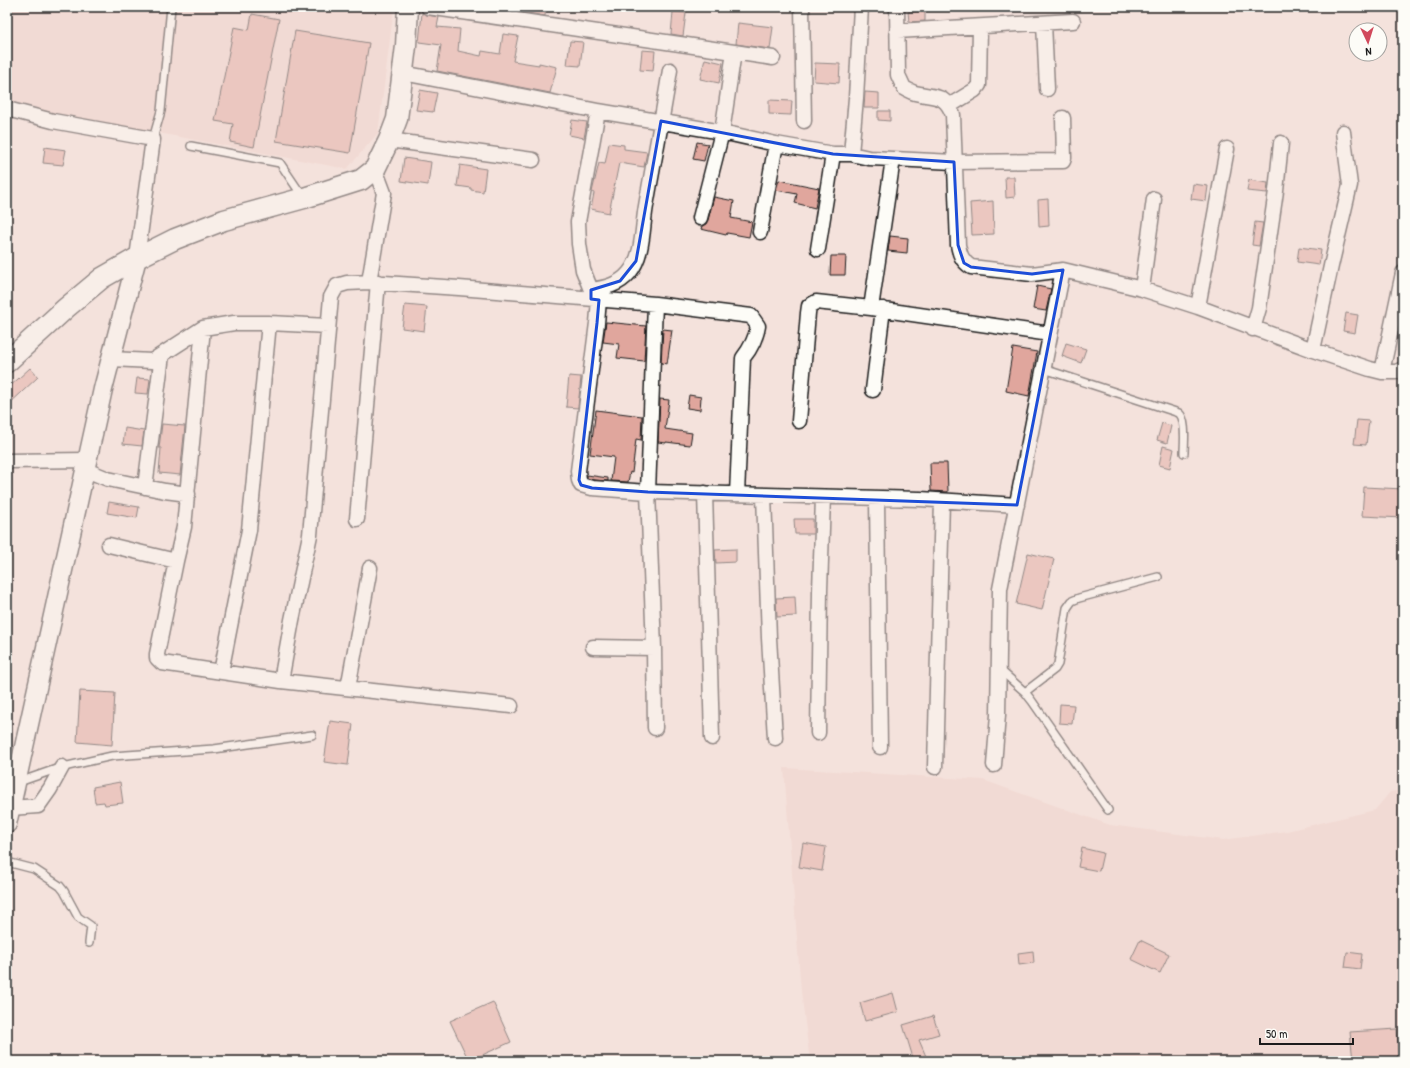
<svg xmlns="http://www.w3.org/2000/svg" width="1410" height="1068" font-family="'Patrick Hand',sans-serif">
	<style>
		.built { fill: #eed0c9 }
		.building { fill: #e0a69d; stroke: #1c1c1c }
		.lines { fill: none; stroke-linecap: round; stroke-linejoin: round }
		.service-casing { stroke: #1c1c1c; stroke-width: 10 }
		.minor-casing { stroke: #1c1c1c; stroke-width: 17 }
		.tertiary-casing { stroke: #1c1c1c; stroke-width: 21 }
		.secondary-casing { stroke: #1c1c1c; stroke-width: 23 }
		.service { stroke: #fdfcf7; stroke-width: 7 }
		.minor { stroke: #fdfcf7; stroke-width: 14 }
		.tertiary { stroke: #fdfcf7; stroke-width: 18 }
		.secondary { stroke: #fdfcf7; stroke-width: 20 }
		.marked { fill: none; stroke: #1d4ed8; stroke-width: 3; stroke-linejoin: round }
	</style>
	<rect width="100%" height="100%" fill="#f4e2dc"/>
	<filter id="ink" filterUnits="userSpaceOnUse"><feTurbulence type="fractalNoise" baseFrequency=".025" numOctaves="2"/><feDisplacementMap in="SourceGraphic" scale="8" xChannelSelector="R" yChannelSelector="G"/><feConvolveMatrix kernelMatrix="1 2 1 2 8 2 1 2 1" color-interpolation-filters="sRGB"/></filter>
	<g filter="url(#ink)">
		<path class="built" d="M 7,7 L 394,7 L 378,133 L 347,169 L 7,104 Z
			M 784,768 L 983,780 L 1110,825 L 1223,840 L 1287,831 L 1375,810 L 1390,792 L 1403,790 L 1403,1061 L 810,1061 L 801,991 Z"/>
		<path class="building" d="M 516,7 L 546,7 L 545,16 L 515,11 Z
			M 925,11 L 925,21 L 909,22 L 908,12 Z
			M 673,12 L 686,13 L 683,36 L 671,34 Z
			M 422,13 L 427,15 L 439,17 L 437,27 L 460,29 L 458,51 L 481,56 L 482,51 L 500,54 L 503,34 L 518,36 L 513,61 L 539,65 L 539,63 L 557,67 L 550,93 L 437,71 L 441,45 L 419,42 Z
			M 252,14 L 279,19 L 254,147 L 230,142 L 233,124 L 215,121 L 234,27 L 249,30 Z
			M 738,23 L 773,27 L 770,49 L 736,44 Z
			M 295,31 L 369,43 L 350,153 L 276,141 Z
			M 570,41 L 583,42 L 580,66 L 567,65 Z
			M 642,50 L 655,51 L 653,71 L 640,70 Z
			M 705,59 L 723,63 L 719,83 L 700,79 Z
			M 815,63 L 840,64 L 839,83 L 814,81 Z
			M 420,90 L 437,93 L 433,112 L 416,110 Z
			M 865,92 L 879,93 L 879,108 L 864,108 Z
			M 769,100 L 792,101 L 791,115 L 769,114 Z
			M 878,111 L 890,111 L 890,121 L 878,120 Z
			M 572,120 L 587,122 L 584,138 L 569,135 Z
			M 697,142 L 708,144 L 704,161 L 693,159 Z
			M 609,143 L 624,145 L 624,149 L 647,152 L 644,167 L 619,163 L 609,213 L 591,209 L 594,193 L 592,192 L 599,163 L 605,164 Z
			M 45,147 L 66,150 L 63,165 L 43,163 Z
			M 404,158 L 431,162 L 428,185 L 401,181 Z
			M 460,165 L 486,169 L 483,192 L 471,190 L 471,188 L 457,186 Z
			M 1005,177 L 1014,177 L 1015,197 L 1006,198 Z
			M 779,180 L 819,188 L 815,208 L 795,203 L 797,194 L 776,190 Z
			M 1249,180 L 1268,183 L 1267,193 L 1247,191 Z
			M 1193,184 L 1208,186 L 1206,201 L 1191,199 Z
			M 714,197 L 734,201 L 731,218 L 752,222 L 749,237 L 727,233 L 726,235 L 701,229 L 702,226 L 706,224 L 708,220 Z
			M 1048,199 L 1049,226 L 1039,227 L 1038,200 Z
			M 993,201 L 994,234 L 972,235 L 970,203 Z
			M 1255,222 L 1263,223 L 1259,246 L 1252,245 Z
			M 890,236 L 908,238 L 907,253 L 888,251 Z
			M 1299,247 L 1321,250 L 1319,265 L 1297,262 Z
			M 831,256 L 846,256 L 845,275 L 830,275 Z
			M 1037,286 L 1051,289 L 1046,311 L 1033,309 Z
			M 405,305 L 427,307 L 424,331 L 402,328 Z
			M 1346,313 L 1358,315 L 1355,333 L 1343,331 Z
			M 606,322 L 646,326 L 644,361 L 617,358 L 619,344 L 603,342 Z
			M 663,329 L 672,330 L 667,364 L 661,363 Z
			M 1066,343 L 1086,349 L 1081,363 L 1062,356 Z
			M 1013,348 L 1037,352 L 1029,396 L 1006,391 Z
			M 30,368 L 38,377 L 7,406 L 7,389 Z
			M 569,376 L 581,377 L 578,408 L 566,407 Z
			M 137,378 L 150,379 L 148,394 L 135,393 Z
			M 689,395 L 701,397 L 700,410 L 687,408 Z
			M 660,399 L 669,400 L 665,429 L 692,433 L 690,445 L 666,442 L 666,443 L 658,442 Z
			M 596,410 L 642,416 L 641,440 L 636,439 L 632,473 L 630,472 L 628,482 L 611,481 L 614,457 L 590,454 Z
			M 1357,420 L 1369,421 L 1366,445 L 1354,444 Z
			M 1162,423 L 1171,426 L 1167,443 L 1157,440 Z
			M 162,424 L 185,426 L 180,475 L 159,473 L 161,448 L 159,448 Z
			M 125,428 L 144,431 L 142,446 L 123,444 Z
			M 1163,446 L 1174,449 L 1170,468 L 1159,465 Z
			M 930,463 L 947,463 L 948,492 L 931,491 Z
			M 587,475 L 608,478 L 608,481 L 593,480 L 587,478 Z
			M 1364,487 L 1403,489 L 1403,518 L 1362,516 Z
			M 109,502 L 139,507 L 137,518 L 107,513 Z
			M 794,519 L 813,519 L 813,534 L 795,534 Z
			M 736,549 L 736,562 L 716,563 L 715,550 Z
			M 1028,553 L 1054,559 L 1042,610 L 1016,604 Z
			M 795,597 L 796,616 L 777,617 L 776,598 Z
			M 80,691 L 115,693 L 112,745 L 77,742 Z
			M 1060,704 L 1074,705 L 1072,724 L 1059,723 Z
			M 330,721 L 353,724 L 348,765 L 324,762 Z
			M 120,782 L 123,803 L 105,805 L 104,802 L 95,803 L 93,787 Z
			M 803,843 L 826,847 L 822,871 L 799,867 Z
			M 1082,848 L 1103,853 L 1099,871 L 1078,867 Z
			M 1140,940 L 1169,954 L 1160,973 L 1131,959 Z
			M 1033,951 L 1034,963 L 1019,965 L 1018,953 Z
			M 1347,952 L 1362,954 L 1360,969 L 1345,967 Z
			M 893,993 L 898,1012 L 865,1021 L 860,1003 Z
			M 493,1002 L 511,1042 L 469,1061 L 450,1021 Z
			M 933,1016 L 939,1034 L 919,1040 L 928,1061 L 914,1061 L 903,1025 Z
			M 1397,1029 L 1399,1061 L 1353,1061 L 1350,1032 Z"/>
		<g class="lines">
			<g class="service-casing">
				<path id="service" d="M 153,139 L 161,111 L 171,7
					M 191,146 L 280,163 L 303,197
					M 1044,369 L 1179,413 C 1187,420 1184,443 1184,453
					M 999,669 L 1025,692 L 1032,701 L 1108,810
					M 1025,692 L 1055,669 L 1058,664 L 1067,608 L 1072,601 L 1079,598 L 1158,577
					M 19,782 L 59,768 L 112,756 L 214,749 L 312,735
					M 7,862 L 34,869 L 60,886 L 64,891 L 78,917 L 91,926 L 89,943"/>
			</g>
			<g class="minor-casing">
				<path id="minor" d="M 428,7 L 734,52
					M 802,7 L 804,121
					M 897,7 L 898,75 L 904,88 C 908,90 911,92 915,93 C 935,98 945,93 953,115 L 958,245 C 960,255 962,261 971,267 L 1032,274 L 1063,270 L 1142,289 L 1198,307 L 1313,350 L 1370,369 L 1382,372 L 1396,372 L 1403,369
					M 1044,23 L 1047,89
					M 897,31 L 1073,21
					M 403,73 L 598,111 L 722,132 L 776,144 L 833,154 L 851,154 L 856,98 L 861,7
					M 949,106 L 975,90 L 979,85 L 980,27
					M 7,109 L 53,121 L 153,139 L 137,258
					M 389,140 L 533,160
					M 851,154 L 869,158 L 893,159 L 871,308
					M 893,159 L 954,162 L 1063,161 L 1064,158 L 1063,118
					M 375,169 L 384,193 L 369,282 L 459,288 L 655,304 L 648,492 L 654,648 L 593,647
					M 700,218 L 722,132 L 734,52 L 773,58
					M 760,232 L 776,144
					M 818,249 L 833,154
					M 1142,289 L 1154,199
					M 591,290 C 605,288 619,285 629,273 C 644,255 642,227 646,206 C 654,160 663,115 670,70
					M 591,299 L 591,290 L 583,270 L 579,244 L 578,222 L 598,111
					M 599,300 L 597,323 L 578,471 L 579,480 L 581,485 L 592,488 L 648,492 L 920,499 L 1017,505
					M 655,304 L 751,316 L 758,326 C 756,338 751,348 743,358 L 737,494
					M 1198,307 L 1227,149
					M 1253,329 L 1259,308 L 1276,191 L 1281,143
					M 1313,350 L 1331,266 L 1350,185 L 1343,132
					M 111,359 L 152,361 L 203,328 L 234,323 L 269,323 L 328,326
					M 1382,372 L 1403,273
					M 873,390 L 883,309
					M 799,421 L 808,313 L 809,306 L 816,302 L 871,308 L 1050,334
					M 7,461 L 87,460
					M 86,470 L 108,479 L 165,491 L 188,494
					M 145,487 L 162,355
					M 705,493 L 712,738
					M 764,495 L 769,638 L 775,738
					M 877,499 L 880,747
					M 357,519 L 378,282
					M 109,545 L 176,561 L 157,654 L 157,658 L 162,663 L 281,681 L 511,706
					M 176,561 L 184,527 L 203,328
					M 654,648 L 655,728
					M 221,672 L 249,530 L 269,323
					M 281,681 L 292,620 L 310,535 L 331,297 L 337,286 L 347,283 L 369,282
					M 348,688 L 370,568
					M 818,733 L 820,591 L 823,497
					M 994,765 L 998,715 L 1000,589 L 1063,270
					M 935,767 L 942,501
					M 10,808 L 38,806 L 50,789 L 62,767"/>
			</g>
			<g class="tertiary-casing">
				<path id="tertiary" d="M 7,824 L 103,389 L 137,258"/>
			</g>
			<g class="secondary-casing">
				<path id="secondary" d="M 7,362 L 66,308 L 102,278 L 137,258 L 175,239 L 224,220 L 304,198 L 361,180 L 375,169 L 389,140 L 397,119 L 406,46 L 408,7"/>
			</g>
			<use href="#service" class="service"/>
			<use href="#minor" class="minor"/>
			<use href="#tertiary" class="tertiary"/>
			<use href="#secondary" class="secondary"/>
		</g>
	</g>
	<path d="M0 0H1410V1068H0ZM 661,121 L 833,154 L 954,162 L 958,245 L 964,263 L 971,267 L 1032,274 L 1063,270 L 1017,505 L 648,492 L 592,488 L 581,485 L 579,480 L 597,323 L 599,300 L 591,299 L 591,290 L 620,281 L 636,261 Z" fill="#f4e2dc" fill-opacity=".55" fill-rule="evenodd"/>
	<path class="marked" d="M 661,121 L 833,154 L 954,162 L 958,245 L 964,263 L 971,267 L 1032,274 L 1063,270 L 1017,505 L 648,492 L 592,488 L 581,485 L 579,480 L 597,323 L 599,300 L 591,299 L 591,290 L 620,281 L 636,261 Z"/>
	<rect width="1410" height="1068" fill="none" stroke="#fdfcf7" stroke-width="24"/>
	<rect x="12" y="12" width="1386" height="1044" fill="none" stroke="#1c1c1c" stroke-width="1.5" filter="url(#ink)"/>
	<g transform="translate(1368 42) rotate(176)"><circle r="19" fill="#fdfcf7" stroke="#a3a29f"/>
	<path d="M0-3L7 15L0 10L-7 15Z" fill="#d1495b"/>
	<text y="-6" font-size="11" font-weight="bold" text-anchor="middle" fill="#1c1c1c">N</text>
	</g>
	<path d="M1260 1038v6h93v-6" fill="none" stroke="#1c1c1c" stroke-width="2"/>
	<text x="1266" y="1038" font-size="12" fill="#1c1c1c" stroke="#fdfcf7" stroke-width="3" paint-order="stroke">50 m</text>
</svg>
